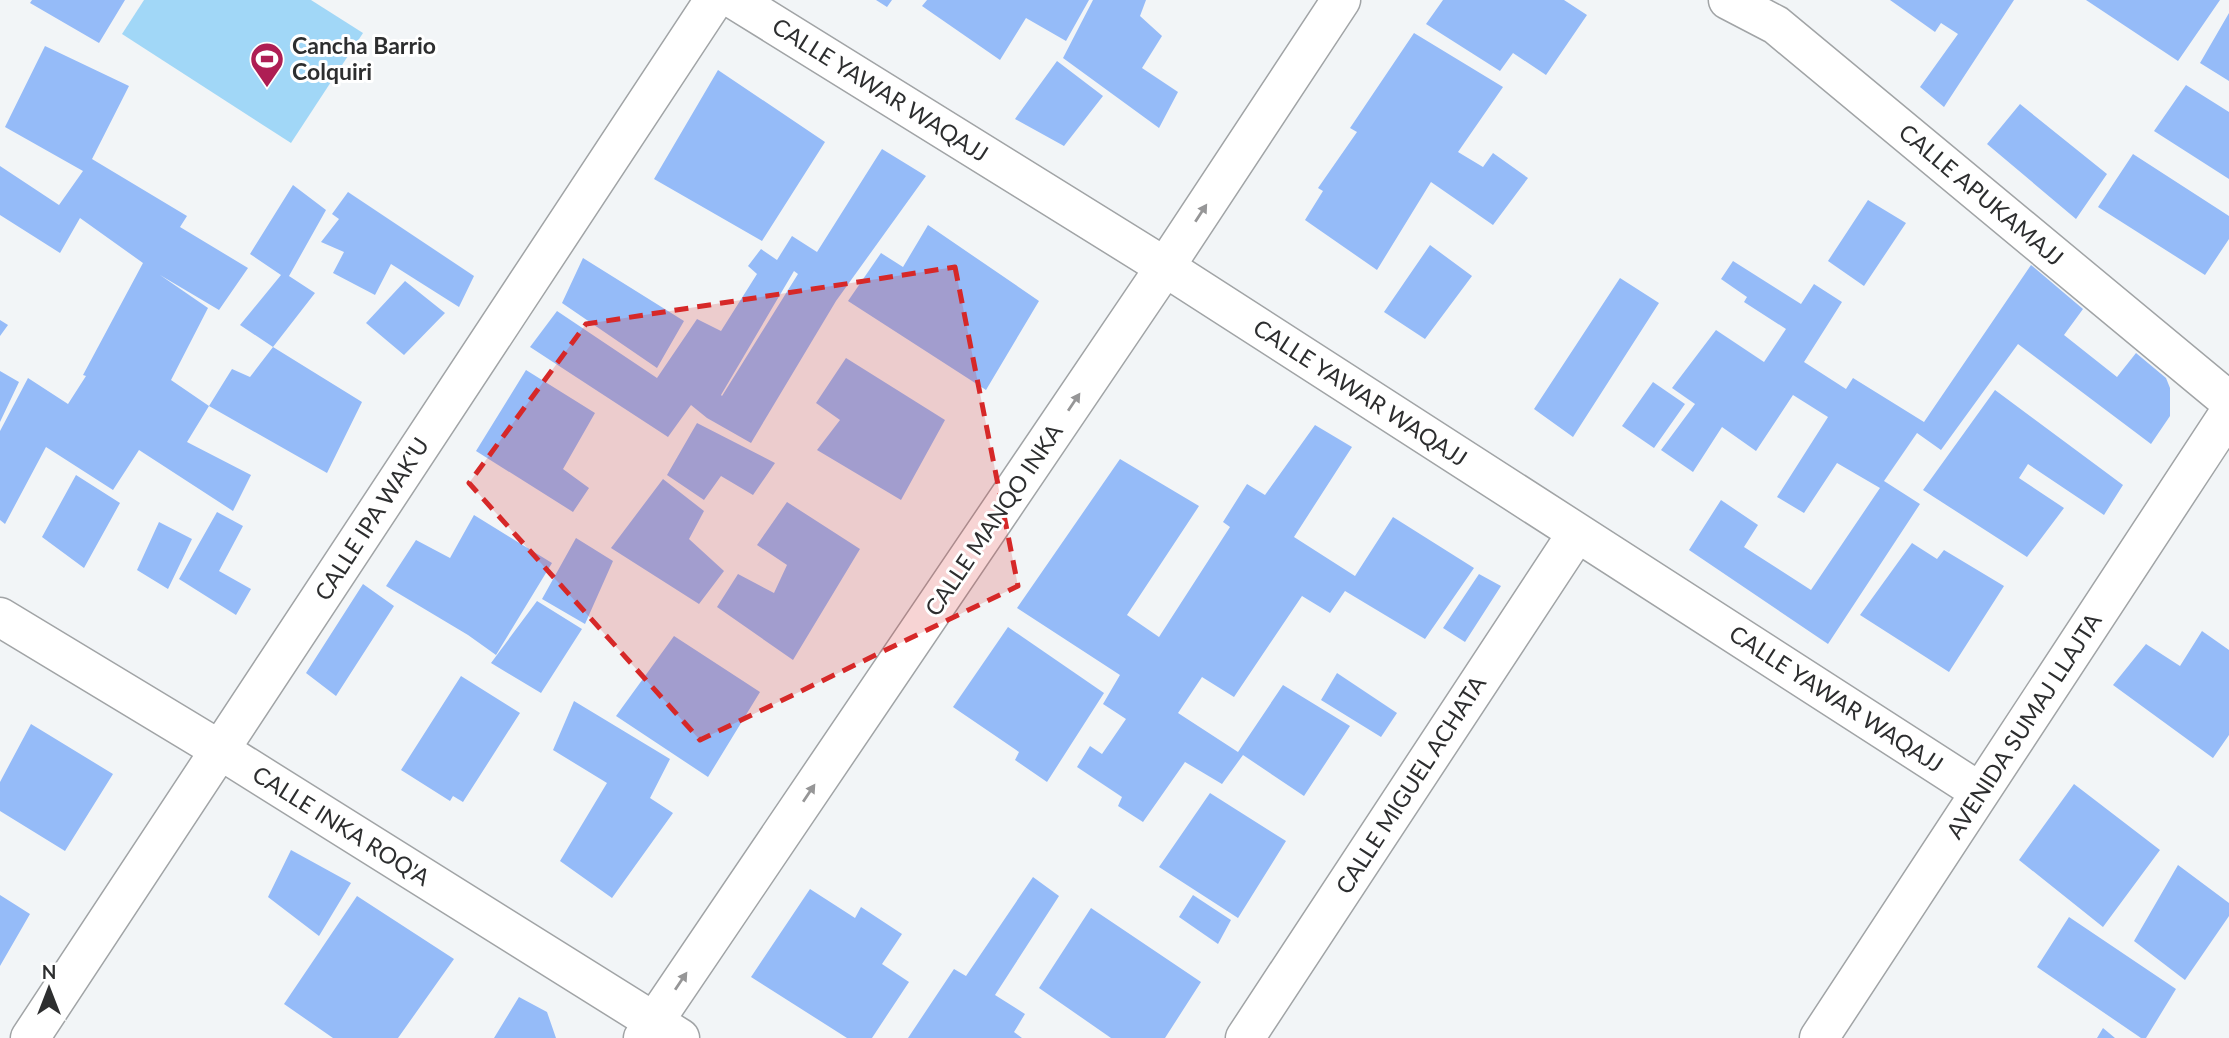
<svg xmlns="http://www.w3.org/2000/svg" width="2229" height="1038" font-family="Lato,sans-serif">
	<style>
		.green { fill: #a1d7f7 }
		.building { fill: #95bbf8; fill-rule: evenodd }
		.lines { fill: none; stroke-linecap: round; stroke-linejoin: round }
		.street-casing { stroke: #a1a4a6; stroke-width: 41 }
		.street { stroke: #fff; stroke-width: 38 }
		.oneway { fill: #969697 }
		.marked { fill: #d62828; fill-opacity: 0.2; stroke: #d62828; stroke-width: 5; stroke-dasharray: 14 9; stroke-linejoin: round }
		.labels { text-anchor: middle; stroke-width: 6; stroke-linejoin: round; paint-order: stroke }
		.poi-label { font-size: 23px; font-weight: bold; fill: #2d2e2f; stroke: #fff; text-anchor: start }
		.street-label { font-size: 23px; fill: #2d2e2f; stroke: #fff }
	</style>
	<rect width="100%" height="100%" fill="#f2f5f7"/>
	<path class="green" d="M 144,0 L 311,0 L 363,33 L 291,143 L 122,34 Z"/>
	<path class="building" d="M 32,0 L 125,0 L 99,43 L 30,3 Z
		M 876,0 L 892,0 L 887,7 Z
		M 927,0 L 1089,0 L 1066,41 L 1026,18 L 1000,60 L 922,6 Z
		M 1093,0 L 1146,0 L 1140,16 L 1162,36 L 1142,68 L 1178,92 L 1159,128 L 1063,58 Z
		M 1443,0 L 1564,0 L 1587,15 L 1546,75 L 1513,53 L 1500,71 L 1426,24 Z
		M 1890,0 L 2014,0 L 1944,107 L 1920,87 L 1958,34 L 1941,23 L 1935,32 Z
		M 2086,0 L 2220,0 L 2178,61 Z
		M 2229,13 L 2229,81 L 2200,63 Z
		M 1414,33 L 1503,87 L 1458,152 L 1483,167 L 1493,153 L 1528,178 L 1493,225 L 1431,182 L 1377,270 L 1305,220 L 1323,191 L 1318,188 L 1357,132 L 1350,128 Z
		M 45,46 L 129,86 L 92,159 L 187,216 L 180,227 L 248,268 L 219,310 L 160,275 L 208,308 L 171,380 L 209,406 L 187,442 L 251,475 L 233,511 L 139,450 L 113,490 L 46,447 L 5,524 L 0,520 L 0,431 L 28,378 L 68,404 L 86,376 L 83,375 L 143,263 L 80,218 L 60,253 L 0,215 L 0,166 L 59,205 L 83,171 L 5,127 Z
		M 1057,61 L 1103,96 L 1064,146 L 1015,119 Z
		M 718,70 L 825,142 L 762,241 L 654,179 Z
		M 2186,85 L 2229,112 L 2229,179 L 2154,131 Z
		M 2020,104 L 2107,174 L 2076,219 L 1987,144 Z
		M 882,149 L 926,176 L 836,301 L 751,443 L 707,418 L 691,405 L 668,437 L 530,347 L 557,311 L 657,378 L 697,319 L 721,331 L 757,274 L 748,266 L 761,249 L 777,260 L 792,236 L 817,252 ZM 794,271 L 798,274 L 722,396 L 721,395 Z
		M 2133,154 L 2229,216 L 2229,239 L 2205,275 L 2098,207 Z
		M 293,185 L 326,210 L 289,276 L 315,293 L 273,347 L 240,325 L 281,275 L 250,254 Z
		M 348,192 L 474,276 L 459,307 L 391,264 L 375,295 L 333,273 L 344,252 L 321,242 L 339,219 L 332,214 Z
		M 1868,200 L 1906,223 L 1864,286 L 1828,261 Z
		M 928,225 L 1039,301 L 986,390 L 848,301 L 881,253 L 903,267 Z
		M 1430,245 L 1472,276 L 1425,339 L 1384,312 Z
		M 583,258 L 684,321 L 657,368 L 562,303 Z
		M 1733,261 L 1801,304 L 1814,284 L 1842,302 L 1804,362 L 1846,389 L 1853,378 L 1924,422 L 2031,265 L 2083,309 L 2064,335 L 2117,377 L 2136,353 L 2166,378 L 2170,388 L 2170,416 L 2151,444 L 2018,344 L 1941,450 L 1917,433 L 1884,481 L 1920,504 L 1828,644 L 1689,550 L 1721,500 L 1758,525 L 1744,547 L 1811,590 L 1880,488 L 1837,463 L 1804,513 L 1777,497 L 1828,417 L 1793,395 L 1756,451 L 1722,427 L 1693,472 L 1661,450 L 1695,404 L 1672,388 L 1716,330 L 1764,362 L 1786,329 L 1744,302 L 1747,297 L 1721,279 Z
		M 1620,278 L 1659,303 L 1573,437 L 1534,409 Z
		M 405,281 L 445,313 L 404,355 L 366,323 Z
		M 0,320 L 8,325 L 0,336 Z
		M 273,347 L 362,402 L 327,473 L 209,406 L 232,369 L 250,377 Z
		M 846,358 L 945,420 L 901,500 L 817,450 L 840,420 L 816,403 Z
		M 526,370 L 595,413 L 563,469 L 589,488 L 573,512 L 476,451 Z
		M 0,371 L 19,382 L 0,422 Z
		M 1653,382 L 1685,404 L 1654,448 L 1622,426 Z
		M 1995,390 L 2123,485 L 2104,515 L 2028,464 L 2019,478 L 2064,508 L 2027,557 L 1923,490 Z
		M 697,423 L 775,463 L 753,495 L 721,476 L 704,500 L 667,475 Z
		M 1315,425 L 1352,447 L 1294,537 L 1355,576 L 1393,517 L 1474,568 L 1425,639 L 1345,591 L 1330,613 L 1302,596 L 1234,697 L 1202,677 L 1178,713 L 1238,752 L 1283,685 L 1350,726 L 1304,796 L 1243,755 L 1222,784 L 1185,762 L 1143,822 L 1118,806 L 1122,797 L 1077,767 L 1090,746 L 1102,754 L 1126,719 L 1103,704 L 1120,675 L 1017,608 L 1120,459 L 1199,506 L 1127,615 L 1159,637 L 1230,527 L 1223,522 L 1247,484 L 1265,495 Z
		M 76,475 L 120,503 L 84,568 L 42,537 Z
		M 663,479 L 704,511 L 689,539 L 724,571 L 699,604 L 611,548 Z
		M 787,502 L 860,549 L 793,660 L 717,607 L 738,574 L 774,593 L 787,565 L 757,545 Z
		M 217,512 L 243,526 L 219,571 L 251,589 L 236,615 L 179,579 Z
		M 474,515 L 552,563 L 496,655 L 468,635 L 386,586 L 416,540 L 450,558 Z
		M 159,522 L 192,539 L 168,589 L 137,570 Z
		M 576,538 L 613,561 L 585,624 L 542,599 Z
		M 1912,543 L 1937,559 L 1944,550 L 2004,586 L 1949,672 L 1860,615 Z
		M 1479,574 L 1501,586 L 1465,642 L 1443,628 Z
		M 363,584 L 394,606 L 336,696 L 306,673 Z
		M 537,601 L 582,629 L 541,693 L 491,663 Z
		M 1008,627 L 1104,693 L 1047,782 L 1015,760 L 1019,752 L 953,707 Z
		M 2202,631 L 2229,650 L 2229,735 L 2213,758 L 2113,685 L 2146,644 L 2180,666 Z
		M 674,636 L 760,692 L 708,777 L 616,716 Z
		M 1337,673 L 1397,713 L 1381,737 L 1321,700 Z
		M 461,676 L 520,713 L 463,802 L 453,796 L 450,801 L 401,770 Z
		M 574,701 L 670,759 L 650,798 L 673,813 L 612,898 L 560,861 L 607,783 L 553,750 Z
		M 31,724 L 113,774 L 65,851 L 0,811 L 0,782 Z
		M 2074,784 L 2160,850 L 2103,927 L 2019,860 Z
		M 1210,793 L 1286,841 L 1238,918 L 1159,867 Z
		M 291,850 L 351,883 L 319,936 L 268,897 Z
		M 2178,865 L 2229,903 L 2229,916 L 2185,980 L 2134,941 Z
		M 1033,877 L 1059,896 L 995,995 L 1025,1014 L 1014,1032 L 1022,1038 L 908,1038 L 954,969 L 966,976 Z
		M 810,889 L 855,918 L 861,907 L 902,934 L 882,964 L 909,982 L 872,1038 L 847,1038 L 751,977 Z
		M 0,895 L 30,914 L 0,966 Z
		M 1193,895 L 1231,920 L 1218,944 L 1179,917 Z
		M 357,896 L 454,959 L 398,1038 L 333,1038 L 284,1004 Z
		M 1091,908 L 1201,982 L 1165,1038 L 1111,1038 L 1039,988 Z
		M 2069,917 L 2176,989 L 2146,1038 L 2141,1038 L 2037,967 Z
		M 519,997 L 547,1012 L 556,1038 L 494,1038 Z
		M 2103,1028 L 2115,1038 L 2097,1038 Z"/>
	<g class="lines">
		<g class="street-casing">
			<path id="street" d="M 735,0 L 1165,267 L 1980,792
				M 1728,0 L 1776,25 L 2229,401
				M 0,617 L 220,750 L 680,1038
				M 30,1038 L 714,0
				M 643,1038 L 1165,267 L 1341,0
				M 1245,1038 L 1577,533
				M 1819,1038 L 2229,413"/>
		</g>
		<use href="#street" class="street"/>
	</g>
	<defs><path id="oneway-solid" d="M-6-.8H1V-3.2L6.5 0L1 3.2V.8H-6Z" transform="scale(1.75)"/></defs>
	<g class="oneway">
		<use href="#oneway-solid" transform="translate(1201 213) rotate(-57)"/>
		<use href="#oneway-solid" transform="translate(1074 402) rotate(-56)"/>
		<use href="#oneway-solid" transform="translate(809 793) rotate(-56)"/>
		<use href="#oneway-solid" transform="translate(681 981) rotate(-56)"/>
	</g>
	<path class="marked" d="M 955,267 L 1018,586 L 700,740 L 469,483 L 586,324 Z"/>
	<defs>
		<g id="stadium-pin" transform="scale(1.75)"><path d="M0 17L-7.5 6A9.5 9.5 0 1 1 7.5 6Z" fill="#ae1e54" stroke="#fff"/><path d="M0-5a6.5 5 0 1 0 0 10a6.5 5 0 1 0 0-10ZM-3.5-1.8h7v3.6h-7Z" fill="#fff"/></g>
	</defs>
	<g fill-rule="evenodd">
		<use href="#stadium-pin" x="267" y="59"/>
	</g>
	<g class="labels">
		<g class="poi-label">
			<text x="292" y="54">Cancha Barrio<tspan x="292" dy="26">Colquiri</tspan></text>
		</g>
		<g class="street-label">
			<text transform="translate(880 90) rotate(32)" y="8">CALLE YAWAR WAQAJJ</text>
			<text transform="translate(1981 195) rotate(40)" y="8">CALLE APUKAMAJJ</text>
			<text transform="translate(1360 393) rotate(33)" y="8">CALLE YAWAR WAQAJJ</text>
			<text transform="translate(372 519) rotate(-57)" y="8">CALLE IPA WAK'U</text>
			<text transform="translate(994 520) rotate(-56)" y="8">CALLE MANQO INKA</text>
			<text transform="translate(1836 699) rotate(33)" y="8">CALLE YAWAR WAQAJJ</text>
			<text transform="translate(2024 726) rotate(-57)" y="8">AVENIDA SUMAJ LLAJTA</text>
			<text transform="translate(1411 785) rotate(-57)" y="8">CALLE MIGUEL ACHATA</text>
			<text transform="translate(341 826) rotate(32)" y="8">CALLE INKA ROQ'A</text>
		</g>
	</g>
	<g transform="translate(49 989)" stroke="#ffffff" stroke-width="5" paint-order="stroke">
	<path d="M0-5L12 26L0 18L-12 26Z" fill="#2d2e2f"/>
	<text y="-10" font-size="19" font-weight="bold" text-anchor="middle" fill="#2d2e2f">N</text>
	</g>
</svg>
